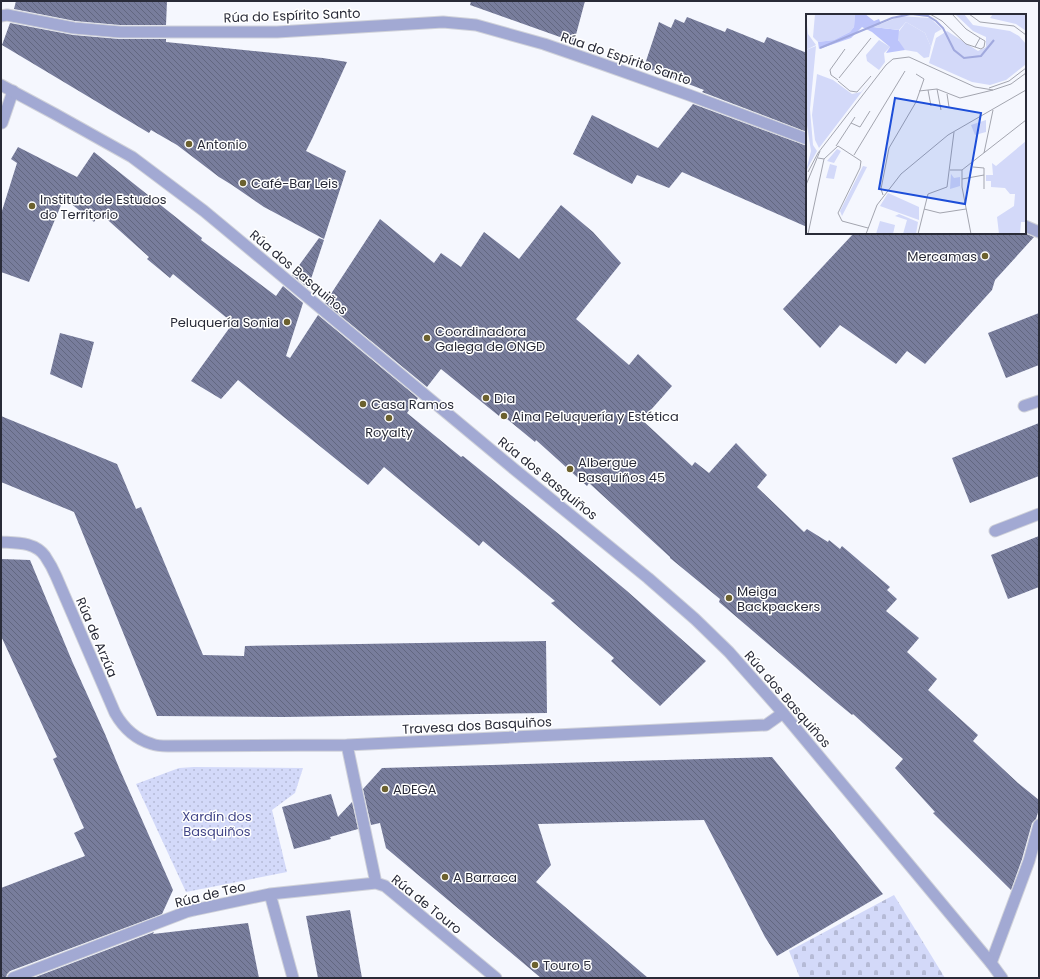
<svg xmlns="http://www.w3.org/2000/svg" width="1040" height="979" font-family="Poppins,sans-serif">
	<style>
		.cemetery { fill: url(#cemetery-stones) }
		.park { fill: url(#park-dots) }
		.building { fill: url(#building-back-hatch) }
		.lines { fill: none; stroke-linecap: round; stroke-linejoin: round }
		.service-casing { stroke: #d0d2da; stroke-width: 13 }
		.pedestrian-casing { stroke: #d0d2da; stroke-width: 13 }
		.minor-casing { stroke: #d0d2da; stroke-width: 13 }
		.tertiary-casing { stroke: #d0d2da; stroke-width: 13 }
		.service { stroke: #a2a9d3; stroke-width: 11 }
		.pedestrian { stroke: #a2a9d3; stroke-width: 11 }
		.minor { stroke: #a2a9d3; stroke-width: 11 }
		.tertiary { stroke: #a2a9d3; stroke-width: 11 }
		.poi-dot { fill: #6c612e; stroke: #fff; stroke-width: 1.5 }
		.labels { text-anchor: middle; stroke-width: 3; stroke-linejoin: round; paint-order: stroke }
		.street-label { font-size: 13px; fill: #292b38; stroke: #fff }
		.poi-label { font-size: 13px; fill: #292b38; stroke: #fff; text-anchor: start }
		.park-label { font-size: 13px; fill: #434788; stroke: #fff }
		.inset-river { fill: none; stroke: #a1a9de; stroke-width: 2 }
		.inset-road { fill: none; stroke: #a3a5af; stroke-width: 1 }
		.view { fill: #1d4ed8; fill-opacity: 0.15; stroke: #1d4ed8; stroke-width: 2 }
		.inset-edge { fill: none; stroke: #292b38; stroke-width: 2 }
	</style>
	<defs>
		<pattern id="cemetery-stones" width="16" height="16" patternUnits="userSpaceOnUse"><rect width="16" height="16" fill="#d3d9f9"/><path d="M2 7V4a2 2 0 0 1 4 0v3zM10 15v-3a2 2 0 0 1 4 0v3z" fill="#b5bad6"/></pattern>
		<pattern id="park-dots" width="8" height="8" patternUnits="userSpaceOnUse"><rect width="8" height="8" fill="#d3d9f9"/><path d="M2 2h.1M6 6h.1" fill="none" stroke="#b5bad6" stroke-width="1.8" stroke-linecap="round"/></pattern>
		<pattern id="building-back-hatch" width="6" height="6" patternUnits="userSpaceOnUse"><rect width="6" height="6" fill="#787d9c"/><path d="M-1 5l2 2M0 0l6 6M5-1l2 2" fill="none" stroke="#626780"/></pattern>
	</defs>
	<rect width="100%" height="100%" fill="#f5f7fe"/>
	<path class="cemetery" d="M 894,895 L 945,978 L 800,978 L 789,951 Z"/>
	<path class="park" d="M 194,767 L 303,768 L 295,793 L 272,810 L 287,872 L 186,892 L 136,784 L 179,768 Z"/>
	<path class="building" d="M 16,1 L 167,1 L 166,25 L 120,25 L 75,21 L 14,9 Z
		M 471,1 L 585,1 L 574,42 L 470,5 Z
		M 687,17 L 725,32 L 727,28 L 764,43 L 767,37 L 807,53 L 807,132 L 702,92 L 704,90 L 644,67 L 659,22 L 671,28 L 675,19 L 684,23 Z
		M 10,23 L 73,35 L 119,39 L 166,39 L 166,42 L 323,58 L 347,62 L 313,137 L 306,151 L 346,171 L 324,239 L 264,207 L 232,185 L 219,177 L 177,145 L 151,130 L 149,133 L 2,45 Z
		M 693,104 L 807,146 L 807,227 L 682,172 L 669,188 L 637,175 L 632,184 L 573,154 L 592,115 L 658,148 Z
		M 18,147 L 77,177 L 94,152 L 202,238 L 201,240 L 276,296 L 283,286 L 303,303 L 286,356 L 290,358 L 318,315 L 418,398 L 407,413 L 461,457 L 463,456 L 560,535 L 627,591 L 706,661 L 660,706 L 611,661 L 614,658 L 551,603 L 555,601 L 483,541 L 479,546 L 384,467 L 368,485 L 238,380 L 221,399 L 191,381 L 233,323 L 173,274 L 170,278 L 147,259 L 149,257 L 100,213 L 94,222 L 64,198 L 29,282 L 1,272 L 1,214 L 17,163 L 11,159 Z
		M 561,205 L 593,232 L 621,263 L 576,319 L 629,365 L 638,354 L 672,386 L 642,420 L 692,466 L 695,462 L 709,473 L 736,443 L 767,475 L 757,487 L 804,532 L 807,529 L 828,542 L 829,540 L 840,549 L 842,546 L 890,587 L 887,590 L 897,599 L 886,611 L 919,638 L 907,652 L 937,679 L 928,690 L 978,735 L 973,741 L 1018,783 L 1039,800 L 1039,809 L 1036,819 L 1032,823 L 1022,859 L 1011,890 L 933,813 L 935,812 L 895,768 L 903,759 L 853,714 L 852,715 L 835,701 L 719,602 L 720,599 L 670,558 L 670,557 L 589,483 L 587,486 L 536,440 L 535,442 L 501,414 L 499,416 L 441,369 L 427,387 L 325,303 L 380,219 L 434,263 L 441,253 L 461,267 L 484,232 L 519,259 Z
		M 854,233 L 1024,233 L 1034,237 L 995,280 L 992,290 L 925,364 L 907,351 L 896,364 L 840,325 L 820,348 L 783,309 Z
		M 319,238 L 324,240 L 308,288 L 292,275 Z
		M 1039,313 L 1039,365 L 1006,378 L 988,333 Z
		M 60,333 L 94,342 L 82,388 L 50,374 Z
		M 1,416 L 117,464 L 136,509 L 141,507 L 203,655 L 244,656 L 245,646 L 546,641 L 547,713 L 283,717 L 157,716 L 74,512 L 1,482 Z
		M 1039,423 L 1039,476 L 970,503 L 952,458 Z
		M 1039,536 L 1039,587 L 1008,599 L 991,555 Z
		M 1,559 L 30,560 L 72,661 L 105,734 L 120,770 L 173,890 L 162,914 L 10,971 L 7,974 L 6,978 L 1,978 L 1,888 L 85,856 L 74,833 L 84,828 L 53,759 L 57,757 L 1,636 Z
		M 772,757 L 883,894 L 777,956 L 765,937 L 704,820 L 538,824 L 551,865 L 536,882 L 648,978 L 541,978 L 386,848 L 380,823 L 371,825 L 363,789 L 382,768 Z
		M 331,794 L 338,817 L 352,802 L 358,829 L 330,837 L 331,839 L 294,849 L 282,807 Z
		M 350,910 L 362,978 L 318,978 L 306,916 Z
		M 248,923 L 259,978 L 33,978 L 154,932 L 153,934 Z"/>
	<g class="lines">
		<g class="service-casing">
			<path id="service" d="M 2,123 L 13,91"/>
		</g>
		<g class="pedestrian-casing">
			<path id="pedestrian" d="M 991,963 L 1029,861 L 1039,825"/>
		</g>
		<g class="minor-casing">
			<path id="minor" d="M 1,16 L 7,15 L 74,28 L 120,32 L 277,32 L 443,22 L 476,25 L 544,44 L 602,64 L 689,95 L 807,139
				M 1025,226 L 1039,232
				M 1024,406 L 1039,401
				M 995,531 L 1039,514
				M 1,542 C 17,543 35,542 45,556 C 49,562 53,569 56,576 L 115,713 C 123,727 135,739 152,744 C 157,746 163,746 168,746 L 347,745 L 766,725 L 783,713
				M 347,745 L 376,883
				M 270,894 L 293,978
				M 13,978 L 186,912 L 194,910 L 270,894 L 376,883 L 385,886 L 391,891 L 496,978"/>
		</g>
		<g class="tertiary-casing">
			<path id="tertiary" d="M 1,85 L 55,114 L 132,157 L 204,211 L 514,469 L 648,578 L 695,619 L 729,652 L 783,713 L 991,963 L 1002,978"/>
		</g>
		<use href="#service" class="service"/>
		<use href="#pedestrian" class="pedestrian"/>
		<use href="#minor" class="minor"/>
		<use href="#tertiary" class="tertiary"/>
	</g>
	<g class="poi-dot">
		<circle cx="189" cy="144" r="4"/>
		<circle cx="243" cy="183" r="4"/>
		<circle cx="32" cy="206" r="4"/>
		<circle cx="985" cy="256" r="4"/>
		<circle cx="287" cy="322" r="4"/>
		<circle cx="427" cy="338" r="4"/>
		<circle cx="486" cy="398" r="4"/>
		<circle cx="363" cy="404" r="4"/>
		<circle cx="504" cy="416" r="4"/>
		<circle cx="389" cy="418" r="4"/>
		<circle cx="570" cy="469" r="4"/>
		<circle cx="729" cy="598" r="4"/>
		<circle cx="385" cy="789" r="4"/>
		<circle cx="445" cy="877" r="4"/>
		<circle cx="535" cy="965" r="4"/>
	</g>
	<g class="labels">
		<g class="street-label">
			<text transform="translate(292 15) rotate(-2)" y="5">Rúa do Espírito Santo</text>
			<text transform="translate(626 58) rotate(19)" y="5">Rúa do Espírito Santo</text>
			<text transform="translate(299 272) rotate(40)" y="5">Rúa dos Basquiños</text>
			<text transform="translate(548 478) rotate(39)" y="5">Rúa dos Basquiños</text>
			<text transform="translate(97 637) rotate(67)" y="5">Rúa de Arzúa</text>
			<text transform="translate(788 699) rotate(49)" y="5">Rúa dos Basquiños</text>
			<text transform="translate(477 725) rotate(-3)" y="5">Travesa dos Basquiños</text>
			<text transform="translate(210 894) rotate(-14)" y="5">Rúa de Teo</text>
			<text transform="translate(427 904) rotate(39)" y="5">Rúa de Touro</text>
		</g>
		<g class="poi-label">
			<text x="197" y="149">Antonio</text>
			<text x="251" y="188">Café-Bar Leis</text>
			<text x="40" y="204">Instituto de Estudos<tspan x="40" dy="15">do Territorio</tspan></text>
			<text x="977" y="261" text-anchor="end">Mercamas</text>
			<text x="279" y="327" text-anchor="end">Peluquería Sonia</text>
			<text x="435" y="336">Coordinadora<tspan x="435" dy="15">Galega de ONGD</tspan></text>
			<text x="494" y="403">Dia</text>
			<text x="371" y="409">Casa Ramos</text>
			<text x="512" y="421">Aina Peluquería y Estética</text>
			<text x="389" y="437" text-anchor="middle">Royalty</text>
			<text x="578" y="467">Albergue<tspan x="578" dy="15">Basquiños 45</tspan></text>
			<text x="737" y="596">Meiga<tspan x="737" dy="15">Backpackers</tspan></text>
			<text x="393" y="794">ADEGA</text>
			<text x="453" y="882">A Barraca</text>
			<text x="543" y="970">Touro 5</text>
		</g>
		<g class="park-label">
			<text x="217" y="821">Xardín dos<tspan x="217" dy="15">Basquiños</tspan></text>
		</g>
	</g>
	<g transform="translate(806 14)">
		<rect width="220" height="220" fill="#f5f7fe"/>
		<path d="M 9,0 L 49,0 L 48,13 L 44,18 L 28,26 L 12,28 L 7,23 ZM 0,1 L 2,20 L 10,31 L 0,36 ZM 100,8 L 119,19 L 125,33 L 123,43 L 118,44 L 111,38 L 99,36 L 93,30 L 91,20 ZM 73,26 L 84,33 L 78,39 L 79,48 L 73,56 L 61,47 L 60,41 ZM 24,150 L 31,152 L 28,165 L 20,164 ZM 57,152 L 61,153 L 36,202 L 34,197 ZM 82,179 L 113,193 L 113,206 L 74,192 ZM 93,200 L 112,208 L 110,220 L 97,220 L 101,206 L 89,202 ZM 74,207 L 89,211 L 87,220 L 70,220 Z" fill="#d3d9f9"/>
		<path d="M 49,0 L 59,0 L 68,7 L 73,5 L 75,10 L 67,13 L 93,16 L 92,26 L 99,36 L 80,39 L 84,33 L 66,18 L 56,13 L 45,24 L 13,35 L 12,28 L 28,26 L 44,18 L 48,13 Z" fill="#bcc4fb"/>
		<path d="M 180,106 L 180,118 L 169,121 L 165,111 Z" fill="#d3d9f9"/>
		<path d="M 149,0 L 158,0 L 167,11 L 204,17 L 213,22 L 220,30 L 219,51 L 200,66 L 184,71 L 166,68 L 123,49 L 130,24 L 141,17 L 172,37 L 180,33 L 180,23 L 167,17 ZM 187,0 L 220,0 L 220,17 L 210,10 L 184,4 ZM 95,2 L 124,4 L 136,15 L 129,19 L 125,33 L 119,19 L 100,8 L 93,16 L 67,13 ZM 10,32 L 4,95 L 7,131 L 11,137 L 0,157 L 5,137 L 0,105 L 0,36 ZM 11,60 L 27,66 L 46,80 L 55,78 L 64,67 L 13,134 L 9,126 L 6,101 ZM 220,127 L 220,208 L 215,208 L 214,220 L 193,220 L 191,203 L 208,192 L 209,180 L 204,180 L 199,174 L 185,173 L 185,167 L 180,167 L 180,161 L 187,161 L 186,149 L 190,152 ZM 31,135 L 35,137 L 28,149 L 21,147 ZM 145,160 L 148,164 L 154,163 L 154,172 L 144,175 Z" fill="#d3d9f9"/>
		<path class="inset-river" d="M 14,34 L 86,4 L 105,0 L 122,2 L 130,7 L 137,14 L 148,36 L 158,44 L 175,42 L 188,26"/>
		<path class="inset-road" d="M 124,0 L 136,7 L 160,30 L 169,33 L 174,24 L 160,15 L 146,0M 163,0 L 174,8 L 208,12 L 220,21M 169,33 L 175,35 L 178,33 L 179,27 L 174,24M 33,64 L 65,24M 32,66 L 25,61 L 24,56 L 39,35M 32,67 L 44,77 L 51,78 L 65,62M 183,74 L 203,67 L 220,54M 131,75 L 135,96M 122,76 L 125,92M 113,77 L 131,75 L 154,84 L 187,76M 141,80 L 143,93M 45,109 L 54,113 L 64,97M 0,120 L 0,142M 30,132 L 49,103M 178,139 L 187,96M 48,141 L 99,57M 12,144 L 18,145 L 32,132 L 55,147 L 54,154 L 32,199 L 36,207 L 62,214M 167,153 L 178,154 L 178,175M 144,156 L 156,156 L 220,106M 156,156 L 156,173 L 165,220M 2,158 L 12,139 L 80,51 L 87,45 L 103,43 L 169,73 L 187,76 L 205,70 L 220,59M 156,165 L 178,161M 0,171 L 14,137M 77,181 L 75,175 L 83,134 L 110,88 L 118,65 L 110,60M 118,195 L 134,199 L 160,195M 2,220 L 18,145M 60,220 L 71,191 L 95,160 L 142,121 L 220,76M 112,220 L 122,180 L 141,173 L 148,118"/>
		<path class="view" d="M 89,84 L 175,99 L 159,190 L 73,175 Z"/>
		<rect width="220" height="220" class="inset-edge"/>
	</g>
	<rect width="1040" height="979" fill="none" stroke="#292b38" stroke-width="4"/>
</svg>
